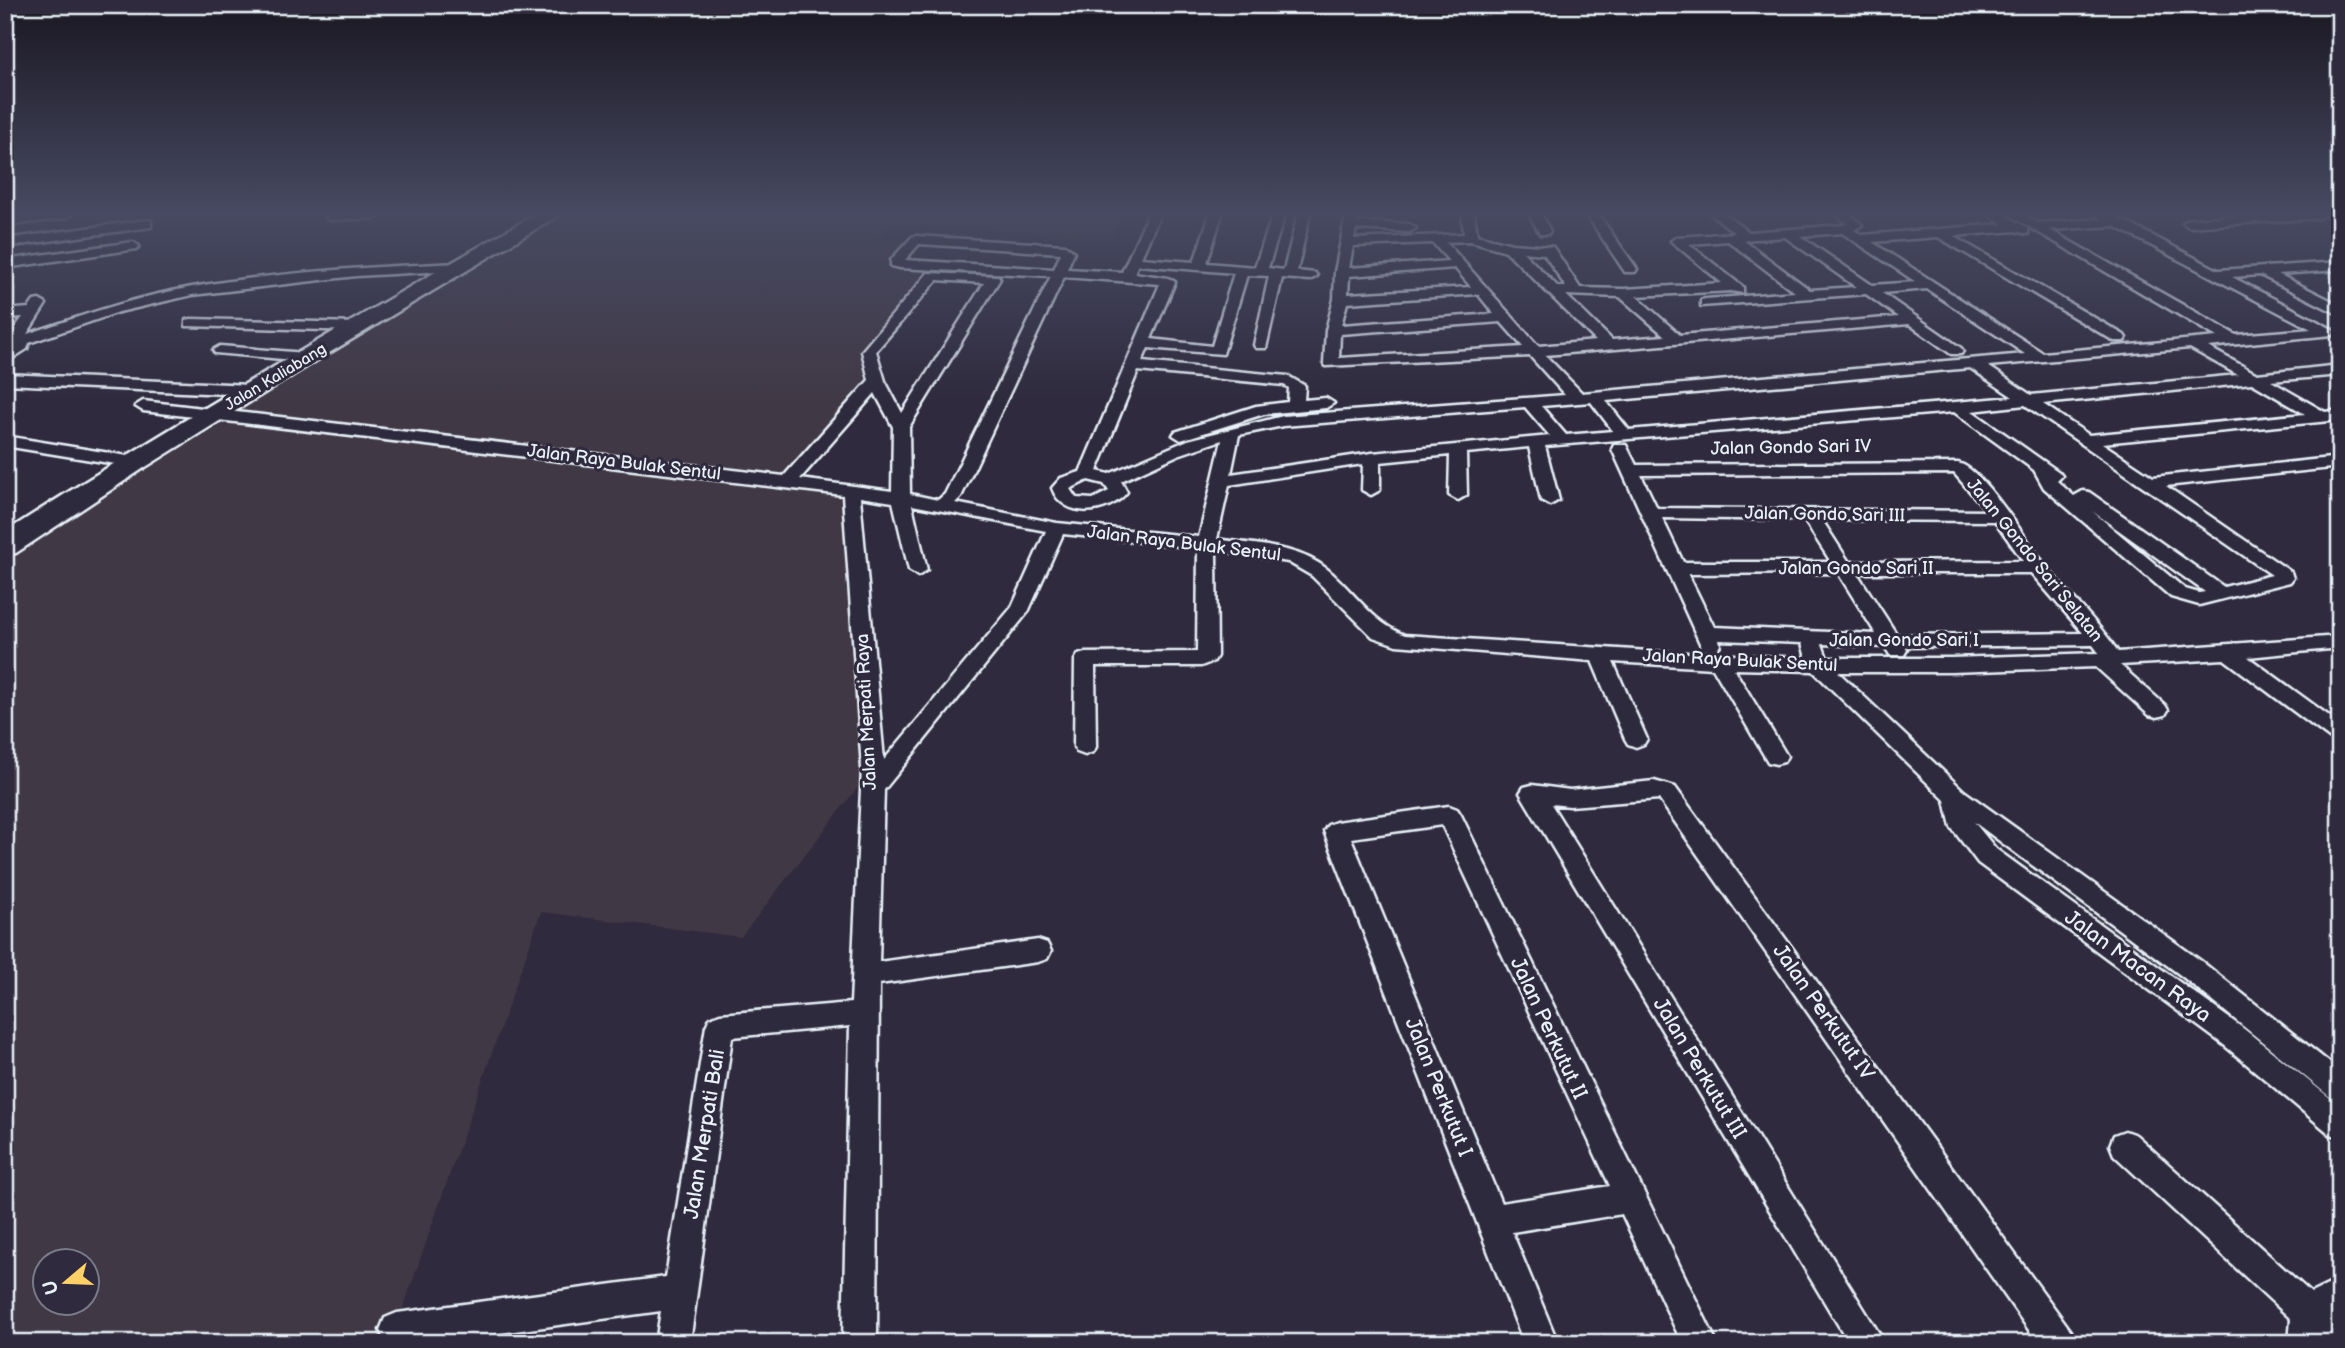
<svg xmlns="http://www.w3.org/2000/svg" width="2345" height="1348" font-family="'Balsamiq Sans',sans-serif">
	<style>
		.built { fill: #403844; fill-rule: evenodd }
		.lines { fill: none; stroke-linecap: round; stroke-linejoin: round }
		.minor-casing { stroke: #e8f1f8; stroke-width: 5 }
		.primary-casing { stroke: #e8f1f8; stroke-width: 5 }
		.minor { fill: #2f2a3d; fill-rule: evenodd }
		.primary { fill: #2f2a3d; fill-rule: evenodd }
		.labels { text-anchor: middle; stroke-width: 6; stroke-linejoin: round; paint-order: stroke }
		.far-street-label { font-size: 16px; fill: #e8f1f8; stroke: #2f2a3d }
		.street-label { font-size: 18px; fill: #e8f1f8; stroke: #2f2a3d }
		.near-street-label { font-size: 21px; fill: #e8f1f8; stroke: #2f2a3d }
	</style>
	<rect width="100%" height="100%" fill="#2f2a3d"/>
	<filter id="ink" filterUnits="userSpaceOnUse"><feTurbulence type="fractalNoise" baseFrequency=".0143" numOctaves="2"/><feDisplacementMap in="SourceGraphic" scale="14" xChannelSelector="R" yChannelSelector="G"/><feConvolveMatrix kernelMatrix="1 2 1 2 8 2 1 2 1" color-interpolation-filters="sRGB"/></filter>
	<g filter="url(#ink)">
		<path class="built" d="M 551,214 L 1125,214 L 1111,237 L 894,224 L 876,238 L 915,241 L 896,261 L 936,267 L 933,276 L 869,351 L 877,381 L 788,481 L 851,491 L 873,768 L 741,937 L 541,912 L 391,1343 L 5,1343 L 5,546 ZM 46,1260 L 88,1260 L 88,1302 L 46,1302 Z"/>
		<g class="lines">
			<g class="minor-casing">
				<path id="minor" d="M 36,214 L 73,214 L 67,218 L 12,225 L 6,221 L 12,217 Z
					M 326,214 L 383,214 L 377,218 L 331,220 L 327,219 Z
					M 1148,214 L 1160,214 L 1141,258 L 1194,262 L 1210,214 L 1222,214 L 1207,263 L 1255,267 L 1273,214 L 1285,214 L 1268,268 L 1284,270 L 1298,214 L 1310,214 L 1297,271 L 1315,273 L 1317,276 L 1310,280 L 1282,278 L 1266,348 L 1256,348 L 1254,345 L 1269,276 L 1247,275 L 1223,354 L 1148,348 L 1142,362 L 1288,376 L 1305,386 L 1304,400 L 1326,398 L 1334,403 L 1326,408 L 1264,414 L 1181,440 L 1173,435 L 1175,432 L 1256,406 L 1288,402 L 1289,388 L 1284,385 L 1138,371 L 1097,471 L 1109,474 L 1188,440 L 1283,416 L 1565,395 L 1530,356 L 1326,366 L 1324,363 L 1326,330 L 1334,299 L 1335,272 L 1346,214 L 1358,214 L 1357,222 L 1410,224 L 1416,228 L 1410,232 L 1356,229 L 1354,239 L 1464,234 L 1462,214 L 1474,214 L 1477,235 L 1512,244 L 1553,247 L 1580,288 L 1624,289 L 1722,283 L 1671,241 L 1677,237 L 1735,233 L 1711,214 L 1725,214 L 1749,232 L 1843,225 L 1847,224 L 1837,214 L 1851,214 L 1862,225 L 1854,230 L 1862,235 L 2003,224 L 1988,214 L 2003,214 L 2028,228 L 2028,234 L 2015,231 L 1953,236 L 2124,335 L 2126,338 L 2124,341 L 2114,341 L 1938,237 L 1872,242 L 2043,353 L 2217,337 L 2007,214 L 2022,214 L 2038,223 L 2102,219 L 2095,214 L 2111,214 L 2218,270 L 2340,262 L 2340,270 L 2278,274 L 2340,305 L 2340,315 L 2260,275 L 2232,277 L 2332,329 L 2334,332 L 2332,335 L 2208,347 L 2257,374 L 2340,365 L 2340,375 L 2271,381 L 2325,412 L 2340,410 L 2340,420 L 2102,443 L 2153,477 L 2340,457 L 2340,467 L 2166,486 L 2291,572 L 2293,578 L 2290,582 L 2199,605 L 2171,597 L 2044,488 L 2034,470 L 1954,412 L 1545,446 L 1559,500 L 1550,505 L 1541,500 L 1529,447 L 1466,453 L 1467,495 L 1458,500 L 1449,495 L 1450,455 L 1380,462 L 1380,490 L 1371,495 L 1362,490 L 1363,464 L 1229,485 L 1217,539 C 1253,545 1297,545 1327,569 C 1354,591 1372,623 1405,635 L 1664,652 L 1806,658 L 1802,643 L 1719,640 L 1720,645 L 1717,650 L 1703,650 L 1612,449 L 1614,445 L 1626,445 L 1636,465 L 1958,463 C 1984,469 2030,547 2049,570 C 2072,598 2100,624 2118,652 L 2340,636 L 2340,648 L 2248,657 L 2340,724 L 2340,742 L 2332,740 L 2224,659 L 2120,665 L 2165,705 L 2168,710 L 2165,715 L 2157,717 L 2149,715 L 2096,667 L 1951,672 L 1838,672 L 1964,791 L 2201,961 L 2340,1071 L 2340,1101 L 2330,1097 L 2183,977 L 1974,822 L 1996,849 L 2244,1029 L 2340,1106 L 2340,1137 L 2330,1134 L 2224,1045 L 1978,863 L 1951,827 L 1945,800 L 1813,671 L 1734,669 L 1787,756 L 1784,762 L 1776,764 L 1768,762 L 1713,668 L 1613,662 L 1647,739 L 1644,744 L 1636,747 L 1628,744 L 1625,739 L 1592,661 L 1396,645 L 1373,637 L 1312,576 L 1288,562 L 1216,550 L 1217,656 L 1214,661 L 1201,666 L 1095,666 L 1096,747 L 1093,752 L 1085,755 L 1077,752 L 1074,747 L 1075,660 L 1078,655 L 1085,653 L 1197,652 L 1198,548 L 1063,534 L 1028,612 L 884,790 L 879,962 L 1038,940 L 1047,943 L 1051,951 L 1047,959 L 1038,962 L 879,984 L 877,1343 L 843,1343 L 850,1026 L 732,1037 L 690,1343 L 656,1343 L 661,1311 L 427,1343 L 385,1342 L 380,1330 L 385,1318 L 397,1313 L 666,1277 L 706,1026 L 710,1018 L 720,1014 L 851,1003 L 862,768 L 843,495 L 143,411 L 135,406 L 143,401 L 784,476 L 869,380 L 862,351 L 928,273 L 998,276 L 1000,279 L 909,427 L 910,494 L 938,500 L 945,494 L 1051,276 L 900,268 L 891,266 L 891,260 L 912,237 L 916,236 L 1065,245 L 1074,252 L 1067,269 L 1122,272 ZM 2114,226 L 2311,329 L 2236,335 L 2050,230 ZM 1842,233 L 1916,282 L 1872,285 L 1800,236 ZM 1785,237 L 1856,287 L 1810,290 L 1743,240 ZM 1471,241 L 1506,251 L 1596,341 L 1538,346 L 1446,242 ZM 1728,241 L 1795,292 L 1706,299 L 1701,300 L 1701,306 L 1866,294 L 1898,317 L 1680,335 L 1636,296 L 1731,291 L 1743,293 L 1743,287 L 1689,244 ZM 1433,243 L 1449,261 L 1349,268 L 1353,246 ZM 919,244 L 1061,253 L 1054,269 L 905,260 ZM 1523,252 L 1544,254 L 1566,287 L 1558,287 ZM 1138,265 L 1234,273 L 1212,346 L 1151,339 L 1175,282 L 1168,278 L 1134,273 ZM 1455,268 L 1471,287 L 1348,294 L 1349,276 ZM 1064,277 L 1160,284 L 1080,472 L 1061,478 L 1052,488 C 1063,520 1109,515 1127,492 L 1121,481 L 1178,455 L 1222,440 L 1199,537 L 1057,523 L 955,503 L 961,497 ZM 937,280 L 984,283 L 902,413 L 885,381 L 876,351 ZM 1927,289 L 2025,354 L 1582,393 L 1545,355 L 1909,324 L 1951,354 L 1961,354 L 1963,351 L 1961,348 L 1882,293 ZM 1478,294 L 1494,314 L 1341,325 L 1347,303 ZM 1566,295 L 1620,297 L 1665,336 L 1612,340 ZM 1501,322 L 1523,347 L 1339,358 L 1340,334 ZM 2190,348 L 2238,375 L 2031,395 L 1988,366 ZM 1970,368 L 2013,397 L 1629,430 L 1606,401 ZM 2252,383 L 2305,414 L 2089,435 L 2043,404 ZM 875,393 L 893,427 L 892,491 L 800,479 ZM 1591,402 L 1613,431 L 1566,435 L 1541,406 ZM 2025,405 L 2272,575 L 2224,587 L 2089,492 L 2083,491 L 2074,496 L 2057,481 L 2062,476 L 2059,472 L 1972,411 ZM 1525,407 L 1550,436 L 1372,453 L 1231,474 L 1239,435 L 1283,426 ZM 1954,473 L 1987,511 L 1657,508 L 1641,475 ZM 1088,480 L 1104,484 L 1109,491 L 1093,499 L 1076,498 L 1070,489 ZM 860,497 L 893,502 L 909,570 L 918,576 L 927,570 L 912,505 L 1046,531 L 1012,607 L 884,760 ZM 2092,511 L 2205,592 L 2199,593 L 2185,589 ZM 1662,518 L 1804,520 L 1831,562 L 1683,562 ZM 1822,520 L 1995,521 L 2023,561 L 1849,562 ZM 1838,573 L 1876,634 L 1714,627 L 1688,574 ZM 1857,573 L 2031,573 L 2083,633 L 1897,635 ZM 1822,644 L 1885,647 L 1890,655 L 1904,655 L 1907,650 L 1905,647 L 2093,645 L 2099,653 L 1951,658 L 1827,658 Z
					M 1529,214 L 1541,214 L 1550,231 L 1548,234 L 1540,234 Z
					M 1586,214 L 1598,214 L 1637,269 L 1635,272 L 1625,272 Z
					M 2261,214 L 2325,214 L 2319,218 L 2189,227 L 2183,223 L 2189,219 Z
					M 147,220 L 151,221 L 151,227 L 5,247 L 5,239 Z
					M 133,242 L 139,246 L 137,249 L 5,268 L 5,260 Z
					M 459,263 L 466,267 L 464,270 L 356,276 L 192,295 L 119,312 L 29,343 L 27,349 L 5,363 L 5,352 L 14,345 L 12,332 L 23,317 L 5,318 L 5,310 L 29,308 L 34,301 L 39,300 L 46,304 L 27,334 C 81,316 135,297 192,287 C 279,272 370,267 459,263 Z
					M 191,319 L 358,323 L 365,327 L 358,331 L 186,326 L 186,320 Z
					M 220,346 L 305,353 L 312,357 L 305,361 L 215,353 L 213,350 Z
					M 5,374 L 250,385 L 258,390 L 250,395 L 5,384 Z
					M 5,436 L 134,457 L 142,462 L 134,467 L 5,446 Z
					M 1654,781 L 1675,787 L 2071,1331 L 2076,1343 L 2038,1343 L 1659,799 L 1570,806 L 1551,804 L 1885,1343 L 1849,1343 L 1520,793 L 1524,787 L 1532,785 L 1570,790 Z
					M 1449,806 L 1457,809 L 1461,815 L 1717,1343 L 1682,1343 L 1622,1214 L 1512,1232 L 1558,1343 L 1524,1343 L 1324,831 L 1328,825 L 1336,822 ZM 1442,825 L 1610,1186 L 1501,1203 L 1351,838 Z
					M 2125,1131 L 2136,1135 L 2311,1293 L 2340,1279 L 2340,1313 L 2336,1315 L 2340,1319 L 2340,1343 L 2289,1343 L 2291,1319 L 2114,1155 L 2110,1145 L 2114,1135 Z"/>
			</g>
			<g class="primary-casing">
				<path id="primary" d="M 536,214 L 561,214 L 314,362 L 144,468 L 16,553 L 5,555 L 5,532 C 179,421 357,317 536,214 Z"/>
			</g>
			<use href="#minor" class="minor"/>
			<use href="#primary" class="primary"/>
		</g>
	</g>
	<linearGradient id="sky" x2="0" y2="1"><stop stop-color="#1a1722"/><stop offset="0.53" stop-color="#474a62"/><stop offset="1" stop-color="#474a62" stop-opacity="0"/></linearGradient>
	<rect width="2345" height="403" fill="url(#sky)"/>
	<g class="labels">
		<g class="far-street-label">
			<text transform="translate(275 376) rotate(-31)" y="6">Jalan Kaliabang</text>
		</g>
		<g class="street-label">
			<text transform="translate(1791 447) rotate(-1)" y="6">Jalan Gondo Sari IV</text>
			<text transform="translate(624 462) rotate(7)" y="6">Jalan Raya Bulak Sentul</text>
			<text transform="translate(1825 514) rotate(1)" y="6">Jalan Gondo Sari III</text>
			<text transform="translate(1184 543) rotate(7)" y="6">Jalan Raya Bulak Sentul</text>
			<text transform="translate(2035 560) rotate(51)" y="6">Jalan Gondo Sari Selatan</text>
			<text x="1856" y="574">Jalan Gondo Sari II</text>
			<text x="1904" y="646">Jalan Gondo Sari I</text>
			<text transform="translate(1740 660) rotate(3)" y="6">Jalan Raya Bulak Sentul</text>
			<text transform="translate(866 712) rotate(-93)" y="6">Jalan Merpati Raya</text>
		</g>
		<g class="near-street-label">
			<text transform="translate(2138 966) rotate(36)" y="7">Jalan Macan Raya</text>
			<text transform="translate(1824 1012) rotate(55)" y="7">Jalan Perkutut IV</text>
			<text transform="translate(1549 1028) rotate(65)" y="7">Jalan Perkutut II</text>
			<text transform="translate(1700 1068) rotate(59)" y="7">Jalan Perkutut III</text>
			<text transform="translate(1439 1087) rotate(68)" y="7">Jalan Perkutut I</text>
			<text transform="translate(704 1134) rotate(-81)" y="7">Jalan Merpati Bali</text>
		</g>
	</g>
	<rect width="2345" height="1348" fill="none" stroke="#2f2a3d" stroke-width="28"/>
	<rect x="14" y="14" width="2317" height="1320" fill="none" stroke="#e8f1f8" stroke-width="2.5" filter="url(#ink)"/>
	<g transform="translate(66 1282) rotate(251)"><circle r="33" fill="#2f2a3d" stroke="#797a88" stroke-width="2"/>
	<path d="M0-5L12 26L0 18L-12 26Z" fill="#ffd166"/>
	<text y="-10" font-size="19" font-weight="bold" text-anchor="middle" fill="#e8f1f8">U</text>
	</g>
</svg>
